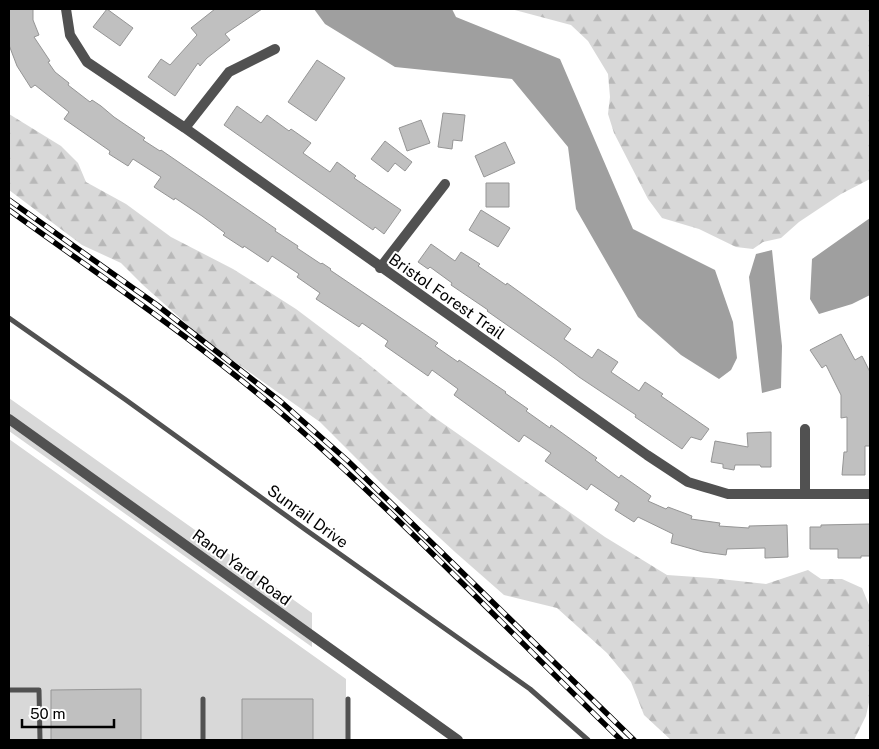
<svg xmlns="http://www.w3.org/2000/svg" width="879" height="749" font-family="'Public Sans',sans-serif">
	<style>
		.grass { fill: #d8d8d8 }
		.forest { fill: url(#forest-firs) }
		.water { fill: #9f9f9f }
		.building { fill: #c0c0c0; stroke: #959595 }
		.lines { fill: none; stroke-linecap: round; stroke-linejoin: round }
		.lane { stroke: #515151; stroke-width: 5 }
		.street { stroke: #515151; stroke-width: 10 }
		.rail-casing { stroke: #000; stroke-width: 5.5 }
		.rail { stroke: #fff; stroke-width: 4; stroke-dasharray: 11; stroke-linecap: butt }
		.labels { text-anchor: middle; stroke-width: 4; stroke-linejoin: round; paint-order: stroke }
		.street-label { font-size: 16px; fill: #000; stroke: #fff }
	</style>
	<defs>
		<pattern id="forest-firs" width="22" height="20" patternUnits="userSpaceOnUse" patternTransform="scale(1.25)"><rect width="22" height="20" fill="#d8d8d8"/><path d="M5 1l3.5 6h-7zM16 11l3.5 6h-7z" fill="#b8b8b8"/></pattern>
	</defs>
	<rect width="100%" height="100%" fill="#fff"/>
	<path class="grass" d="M 9,398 L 312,613 L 312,647 L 9,431 Z
		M 9,439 L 346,679 L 346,740 L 9,740 Z"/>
	<path class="forest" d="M 511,9 L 870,9 L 870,179 L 841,194 L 799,222 L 781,238 L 763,242 L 753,249 L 736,247 L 699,229 L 662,218 L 648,199 L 614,133 L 608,114 L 610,97 L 608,74 L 588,41 L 571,25 Z
		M 9,114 L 61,146 L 78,163 L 86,182 L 126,204 L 171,237 L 233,269 L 296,309 L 361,358 L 431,415 L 605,537 L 667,575 L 711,578 L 766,584 L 808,570 L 821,579 L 842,579 L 862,588 L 869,605 L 870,698 L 866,716 L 854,740 L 671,740 L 644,715 L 631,682 L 607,653 L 557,608 L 504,595 L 455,552 L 386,488 L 320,422 L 208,343 L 143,285 L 121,263 L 82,245 L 9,190 Z"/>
	<path class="water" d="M 314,9 L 452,9 L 456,17 L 560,59 L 633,229 L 715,270 L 733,322 L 737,358 L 731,370 L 719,379 L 681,355 L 638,317 L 576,209 L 568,147 L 512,79 L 395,67 L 325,24 Z
		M 870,218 L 870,295 L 852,304 L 819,314 L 810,299 L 812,259 Z
		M 772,250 L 782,346 L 781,388 L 762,393 L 749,277 L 756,254 Z"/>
	<path class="building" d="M 9,9 L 33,9 L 33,20 L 39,35 L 34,37 L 50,61 L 48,62 L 55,72 L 69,83 L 68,85 L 90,102 L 92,100 L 101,106 L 114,117 L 145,138 L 143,140 L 160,151 L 161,150 L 276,229 L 275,231 L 298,246 L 297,248 L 321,264 L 322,263 L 331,269 L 330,270 L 438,343 L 435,346 L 458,362 L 459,360 L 506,392 L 505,393 L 528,409 L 526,411 L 550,428 L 551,425 L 597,458 L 595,460 L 619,478 L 621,475 L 651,496 L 648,501 L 666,509 L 668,507 L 692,516 L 691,519 L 720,523 L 719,526 L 749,528 L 749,526 L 787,525 L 788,557 L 765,558 L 765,548 L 727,549 L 726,555 L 703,552 L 671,543 L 673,534 L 638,517 L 634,522 L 615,510 L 619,503 L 591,484 L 587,490 L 545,461 L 551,453 L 524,435 L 519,442 L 454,395 L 458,389 L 432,370 L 428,376 L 385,346 L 388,341 L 362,323 L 359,327 L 316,299 L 320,293 L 297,277 L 299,274 L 272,256 L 268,262 L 244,246 L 243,248 L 223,235 L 225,233 L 202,216 L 175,198 L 174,200 L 154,187 L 161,177 L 133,159 L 128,166 L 109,154 L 110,151 L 64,119 L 69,112 L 35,85 L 31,88 L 17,66 L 9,45 Z
		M 107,9 L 133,28 L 120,46 L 93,27 Z
		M 215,9 L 262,9 L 225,34 L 230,40 L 207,58 L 200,66 L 198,63 L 175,96 L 148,77 L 161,59 L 170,65 L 197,35 L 191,28 Z
		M 317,60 L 345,78 L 316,121 L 288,102 Z
		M 237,106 L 261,123 L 267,115 L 289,131 L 291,129 L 311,143 L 303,153 L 330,172 L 337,162 L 356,176 L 354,178 L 401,210 L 384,234 L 375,227 L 373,230 L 224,125 Z
		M 443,113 L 465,115 L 462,141 L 453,140 L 452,149 L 438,147 Z
		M 421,120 L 430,143 L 407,151 L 399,128 Z
		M 385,141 L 412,162 L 405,171 L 395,163 L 388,172 L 371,159 Z
		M 505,142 L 515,163 L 484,177 L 475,156 Z
		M 486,183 L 509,183 L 509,207 L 486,207 Z
		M 481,210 L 510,228 L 498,247 L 469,230 Z
		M 431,244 L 455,261 L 461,252 L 480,264 L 478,266 L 506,285 L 507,283 L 571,329 L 564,339 L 592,358 L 598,349 L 618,362 L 611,372 L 639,391 L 645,382 L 663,394 L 661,396 L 709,429 L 701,440 L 691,437 L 682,449 L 635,417 L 636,415 L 579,377 L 557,360 L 487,311 L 488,310 L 451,285 L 452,283 L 430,267 L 428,269 L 418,262 Z
		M 841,334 L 855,360 L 862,356 L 870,372 L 870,446 L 865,446 L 865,475 L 842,475 L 844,452 L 847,452 L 847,417 L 841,418 L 841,395 L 826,365 L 822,368 L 810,350 Z
		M 771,432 L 771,467 L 761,467 L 760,465 L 735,465 L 734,470 L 723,468 L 723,464 L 711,462 L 715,441 L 748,447 L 747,433 Z
		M 870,524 L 870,556 L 861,556 L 861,558 L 838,558 L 838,549 L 810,549 L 810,527 L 821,527 L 821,525 Z
		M 141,689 L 141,740 L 51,740 L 51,690 Z
		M 242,699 L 313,699 L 313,740 L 242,740 Z"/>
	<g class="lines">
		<path class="lane" d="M 9,318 L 126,400 L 306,530 L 530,689 L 588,740
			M 9,690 L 39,690 L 40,740
			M 203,699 L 203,740
			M 348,699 L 348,740"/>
		<path class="street" d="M 66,9 L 70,35 L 87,62 L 185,128 L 647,455 L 688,482 L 728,494 L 870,494
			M 185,128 L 229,72 L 275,49
			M 380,268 L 445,184
			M 9,419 L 458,740
			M 805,429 L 805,494"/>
		<g class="rail-casing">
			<path id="rail" d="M 9,200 L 157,305 L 280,401 L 348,461 L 634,740
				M 9,210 C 106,280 206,347 296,426 C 409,525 512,635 621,740"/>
		</g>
		<use href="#rail" class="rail"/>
	</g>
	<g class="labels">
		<g class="street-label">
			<text transform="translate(447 296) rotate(35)" y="6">Bristol Forest Trail</text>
			<text transform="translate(308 516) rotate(36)" y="6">Sunrail Drive</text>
			<text transform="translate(242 567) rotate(36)" y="6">Rand Yard Road</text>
		</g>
	</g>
	<rect width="879" height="749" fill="none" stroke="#000000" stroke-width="20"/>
	<path d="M22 719v8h92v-8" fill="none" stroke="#000000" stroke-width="2.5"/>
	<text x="30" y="719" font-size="15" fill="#000000" stroke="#ffffff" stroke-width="4" paint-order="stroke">50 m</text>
</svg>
